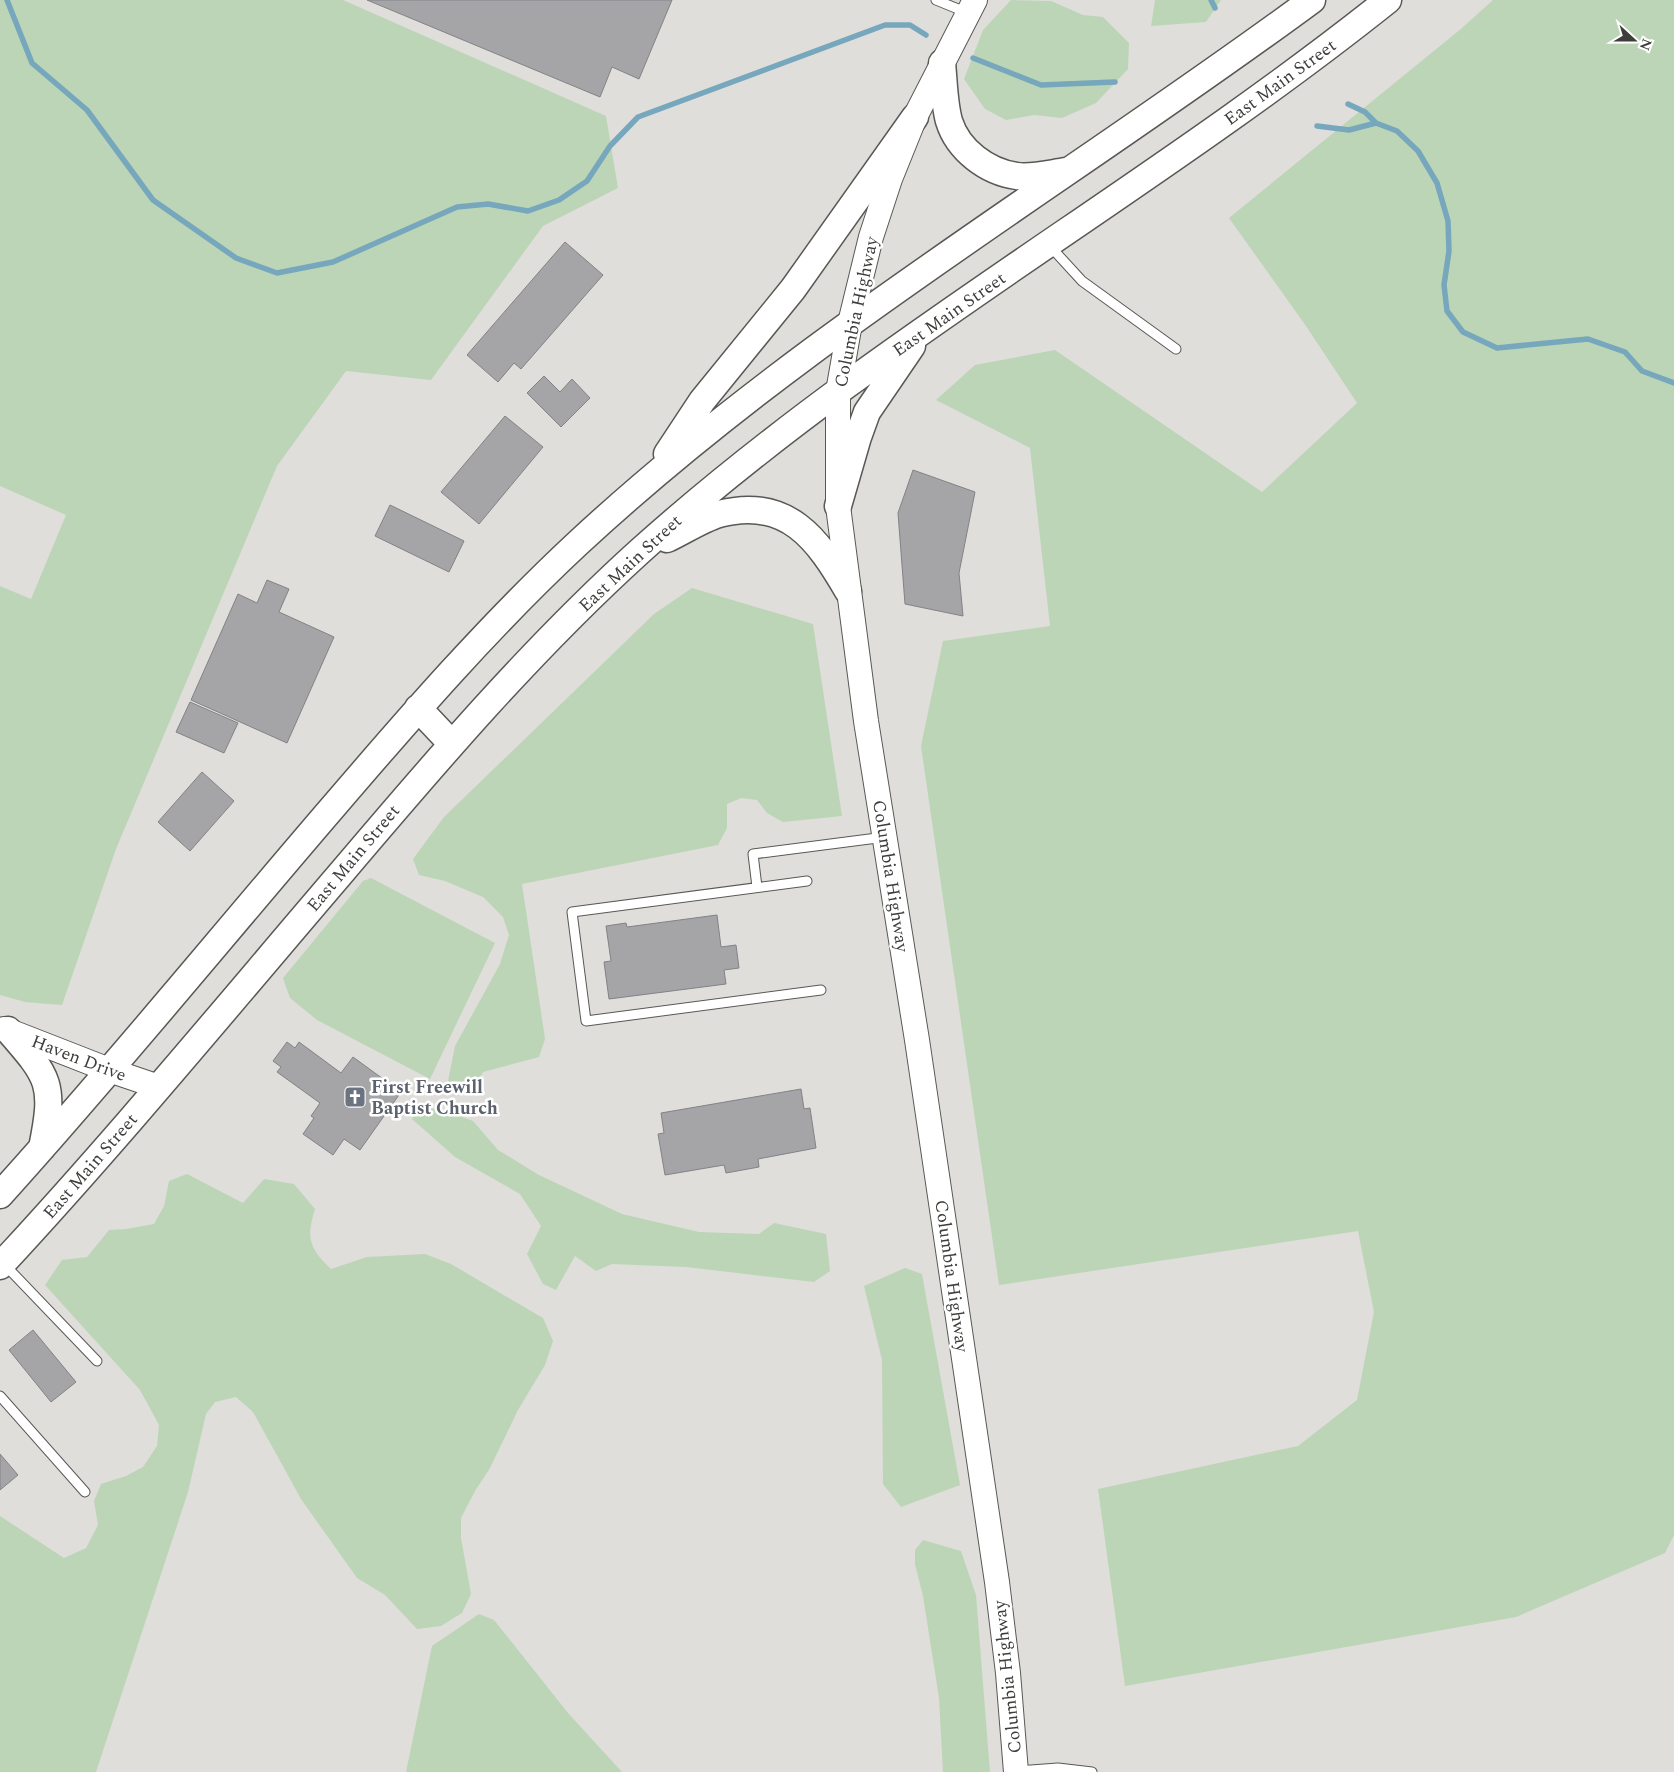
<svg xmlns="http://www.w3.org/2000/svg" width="1674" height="1772" font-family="Spectral,serif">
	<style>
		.green { fill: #bcd5b6 }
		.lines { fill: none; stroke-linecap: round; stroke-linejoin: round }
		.stream { stroke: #76a7bd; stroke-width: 5.5 }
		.building { fill: #a5a5a8; stroke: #838286 }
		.lane-casing { stroke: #595855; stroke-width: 11 }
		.secondary-casing { stroke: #595855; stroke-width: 26 }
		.primary-casing { stroke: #595855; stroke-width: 29 }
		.lane { stroke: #fff; stroke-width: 9 }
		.secondary { stroke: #fff; stroke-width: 24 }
		.primary { stroke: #fff; stroke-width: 26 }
		.labels { text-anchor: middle; stroke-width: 5; stroke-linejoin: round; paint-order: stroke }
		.street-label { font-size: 18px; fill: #3d3d3b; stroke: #fff }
		.worship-label { font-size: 18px; font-weight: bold; fill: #5b616d; stroke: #fff; text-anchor: start }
	</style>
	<rect width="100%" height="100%" fill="#dfdedb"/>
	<path class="green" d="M 0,0 L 343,0 L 606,116 L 618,188 L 543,226 L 431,380 L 346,371 L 277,466 L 116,849 L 62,1005 L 25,1002 L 0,995 L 0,586 L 31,599 L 66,515 L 0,486 Z
		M 1011,0 L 1051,1 L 1083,15 L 1103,17 L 1129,43 L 1128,69 L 1096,103 L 1062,118 L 1034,115 L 1006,120 L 985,109 L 964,79 L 983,30 Z
		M 1155,0 L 1221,0 L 1206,22 L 1151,26 Z
		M 1493,0 L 1674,0 L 1674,1535 L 1665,1553 L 1516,1617 L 1125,1686 L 1098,1489 L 1298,1446 L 1357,1400 L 1374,1312 L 1358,1231 L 999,1285 L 921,746 L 943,641 L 1050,626 L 1030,448 L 936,400 L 975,365 L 1055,350 L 1262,492 L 1357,403 L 1306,326 L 1229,218 L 1462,28 Z
		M 692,588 L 813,624 L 842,816 L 783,822 L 767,813 L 757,800 L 741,798 L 727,804 L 727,828 L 718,845 L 522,884 L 545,1039 L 539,1057 L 483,1072 L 471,1094 L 454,1096 L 448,1081 L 455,1046 L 500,964 L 509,935 L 503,917 L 483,897 L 445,881 L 419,875 L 413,859 L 444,817 L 654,614 Z
		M 371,878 L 495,943 L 430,1079 L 317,1020 L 290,998 L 283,978 L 363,881 Z
		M 418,1108 L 440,1109 L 473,1121 L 498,1150 L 539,1175 L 622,1214 L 699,1232 L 759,1234 L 774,1223 L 826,1234 L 830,1271 L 814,1282 L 686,1267 L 612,1264 L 596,1271 L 575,1256 L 556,1290 L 543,1284 L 527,1254 L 541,1226 L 520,1194 L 455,1157 L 412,1119 Z
		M 187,1174 L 243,1203 L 264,1179 L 294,1184 L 315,1209 C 306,1238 309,1248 331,1269 L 367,1257 L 425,1254 L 451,1264 L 543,1318 L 553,1341 L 545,1365 L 518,1410 L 490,1468 L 475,1491 L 461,1518 L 461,1538 L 471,1594 L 462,1613 L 441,1626 L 417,1629 L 385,1595 L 357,1578 L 301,1499 L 253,1412 L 236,1397 L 215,1402 L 206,1414 L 188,1492 L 96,1772 L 0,1772 L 0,1516 L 64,1558 L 86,1548 L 98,1525 L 94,1501 L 101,1484 L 126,1476 L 143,1467 L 157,1446 L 159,1425 L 140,1390 L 45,1285 L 62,1260 L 87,1257 L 109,1230 L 126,1229 L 154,1224 L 164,1206 L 169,1181 Z
		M 905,1268 L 922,1274 L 960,1485 L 901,1507 L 883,1484 L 882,1360 L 864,1286 Z
		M 923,1540 L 961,1551 L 976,1595 L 990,1772 L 943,1772 L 939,1698 L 923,1596 L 915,1564 L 915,1550 Z
		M 479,1614 L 494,1620 L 568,1713 L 622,1772 L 406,1772 L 432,1646 Z"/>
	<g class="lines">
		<path class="stream" d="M 7,0 L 32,63 L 87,110 L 153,200 L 236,258 L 277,273 L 333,262 L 457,207 L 488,204 L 528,211 L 559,200 L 587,181 L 610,146 L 638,117 L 885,25 L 910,25 L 926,35
			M 1211,0 L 1215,8
			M 973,58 L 1041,85 L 1115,82
			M 1348,104 L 1365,112 L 1376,123
			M 1317,126 L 1349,130 L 1376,123 L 1397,131 L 1418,151 L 1437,183 L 1448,221 L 1449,251 L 1444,285 L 1447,311 L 1463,332 L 1497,348 L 1588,339 L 1625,352 L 1642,371 L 1674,383"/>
	</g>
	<path class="building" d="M 367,0 L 672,0 L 639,79 L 612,67 L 600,97 Z
		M 565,242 L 603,275 L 521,369 L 514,363 L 498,382 L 467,355 Z
		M 544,376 L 560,392 L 572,379 L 590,398 L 561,427 L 527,393 Z
		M 505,416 L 543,447 L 479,524 L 441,492 Z
		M 913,470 L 975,492 L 959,573 L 963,616 L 905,604 L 898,513 Z
		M 390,505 L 464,541 L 449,572 L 375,536 Z
		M 267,580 L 289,589 L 279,612 L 334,637 L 287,743 L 191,700 L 238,594 L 257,603 Z
		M 190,702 L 238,723 L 224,753 L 176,732 Z
		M 202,772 L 234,801 L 190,851 L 158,822 Z
		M 717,915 L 721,947 L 736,945 L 739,968 L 724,970 L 726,984 L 609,999 L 604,962 L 611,961 L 606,926 L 626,923 L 627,927 Z
		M 287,1042 L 295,1048 L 299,1042 L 341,1073 L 353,1057 L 401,1092 L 360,1150 L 344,1139 L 333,1155 L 303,1134 L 314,1118 L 311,1116 L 320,1103 L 277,1072 L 281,1067 L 273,1061 Z
		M 801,1089 L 804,1109 L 810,1108 L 816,1148 L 758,1159 L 759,1167 L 726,1173 L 724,1165 L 665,1175 L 658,1134 L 664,1133 L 661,1113 Z
		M 33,1330 L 76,1382 L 51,1402 L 9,1350 Z
		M 0,1454 L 18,1475 L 0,1490 Z"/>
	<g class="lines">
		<g class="lane-casing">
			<path id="lane" d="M 936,0 L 968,13
				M 1049,245 L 1082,281 L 1176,349
				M 807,881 L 572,912 L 586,1021 L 821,990
				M 757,887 L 753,854 L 885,837
				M 5,1265 L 97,1361
				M 0,1396 L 85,1492
				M 1017,1771 L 1058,1768 L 1092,1772"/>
		</g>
		<g class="secondary-casing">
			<path id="secondary" d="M 975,0 L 915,117 L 890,179 L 871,237 L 850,323 L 838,392 L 838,506 L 866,721 L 917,1040 L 997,1582 L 1008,1673 L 1016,1772
				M 4,1029 L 109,1070 L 159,1087"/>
		</g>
		<g class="primary-casing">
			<path id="primary" d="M 942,63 C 944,82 944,103 949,121 C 958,150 987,172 1017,176 C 1033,178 1051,173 1067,171
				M 667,454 L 702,401 L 793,289 L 915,117
				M 838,506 L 858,437 L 867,412 L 912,346
				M 667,539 C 684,531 702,519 719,514 C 787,496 818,539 848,591
				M 418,708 L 451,743
				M 8,1030 C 50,1078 55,1084 42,1148
				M 0,1195 C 114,1069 222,936 333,807 C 411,716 489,626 577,544 C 801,336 1067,181 1312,0
				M 0,1266 C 118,1139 229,1004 342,872 C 437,760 531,650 639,552 C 870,344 1145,194 1388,0"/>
		</g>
		<use href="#lane" class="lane"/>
		<use href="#secondary" class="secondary"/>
		<use href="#primary" class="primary"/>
	</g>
	<defs>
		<g id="church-square" transform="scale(1.125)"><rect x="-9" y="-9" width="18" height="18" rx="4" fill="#6b7280" stroke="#fff"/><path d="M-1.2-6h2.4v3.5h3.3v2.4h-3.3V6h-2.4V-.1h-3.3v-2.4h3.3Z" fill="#fff"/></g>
	</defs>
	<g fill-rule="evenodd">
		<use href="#church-square" x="355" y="1097"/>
	</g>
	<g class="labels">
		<g class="street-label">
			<text transform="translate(1280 82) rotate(-36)" y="6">East Main Street</text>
			<text transform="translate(856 312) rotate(-78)" y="6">Columbia Highway</text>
			<text transform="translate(949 314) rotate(-35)" y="6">East Main Street</text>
			<text transform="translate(630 563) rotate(-43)" y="6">East Main Street</text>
			<text transform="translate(353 858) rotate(-50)" y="6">East Main Street</text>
			<text transform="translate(891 876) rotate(81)" y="6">Columbia Highway</text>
			<text transform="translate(79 1058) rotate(21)" y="6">Haven Drive</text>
			<text transform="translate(90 1166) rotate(-49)" y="6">East Main Street</text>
			<text transform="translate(952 1276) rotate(82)" y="6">Columbia Highway</text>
			<text transform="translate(1007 1677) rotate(-96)" y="6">Columbia Highway</text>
		</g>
		<g class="worship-label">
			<text x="371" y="1093">First Freewill<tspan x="371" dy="21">Baptist Church</tspan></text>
		</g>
	</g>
	<g transform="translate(1634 40) rotate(111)" stroke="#ffffff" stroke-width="4" paint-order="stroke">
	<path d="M0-4L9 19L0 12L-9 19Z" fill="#3d3d3b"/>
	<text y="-8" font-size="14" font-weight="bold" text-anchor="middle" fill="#3d3d3b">N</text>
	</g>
</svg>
